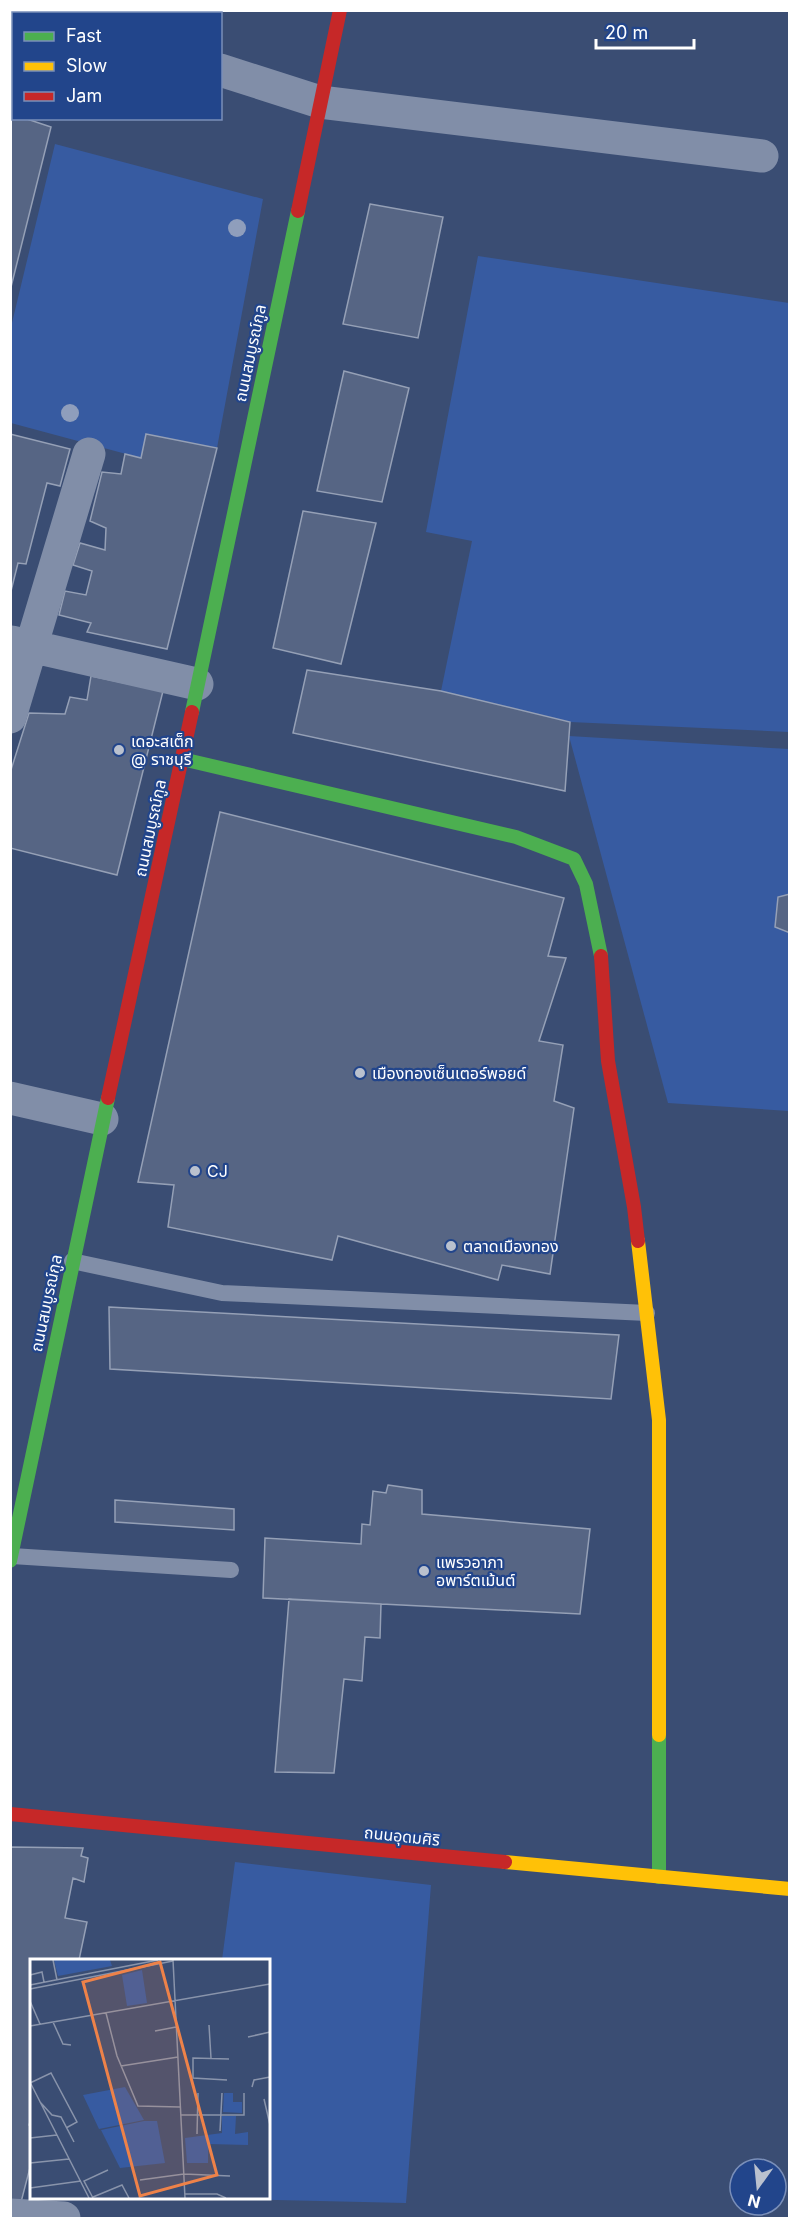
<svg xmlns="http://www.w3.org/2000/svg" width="800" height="2229" font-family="Inter,'Noto Sans Thai',sans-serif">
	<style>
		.green { fill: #375ba1 }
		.building { fill: #566584; stroke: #95a0b6; stroke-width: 1.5 }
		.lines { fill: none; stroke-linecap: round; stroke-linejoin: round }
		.lane { stroke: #818ea8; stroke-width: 16 }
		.street { stroke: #818ea8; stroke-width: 33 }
		.fast { stroke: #4caf50; stroke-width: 14 }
		.slow { stroke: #ffc107; stroke-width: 14 }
		.jam { stroke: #c62828; stroke-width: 14 }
		.tree { fill: #8f9ebc }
		.poi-dot { fill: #bac1ce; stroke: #22458b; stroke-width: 2 }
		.labels { text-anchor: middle; stroke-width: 4.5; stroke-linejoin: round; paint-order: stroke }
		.street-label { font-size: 16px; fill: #fff; stroke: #22458b }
		.poi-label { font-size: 16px; fill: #fff; stroke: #22458b; text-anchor: start }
		.inset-road { fill: none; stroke: #8994ab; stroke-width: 1.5 }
		.view { fill: #ee8249; fill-opacity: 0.15; stroke: #ee8249; stroke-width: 3 }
		.inset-edge { fill: none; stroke: #fff; stroke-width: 3 }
	</style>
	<rect width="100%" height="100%" fill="#3a4d73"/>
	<path class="green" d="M 55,144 L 263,199 L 217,448 L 147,434 L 141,458 L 11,423 L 11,327 Z
		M 478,256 L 789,303 L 789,732 L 570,722 L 441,691 L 472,541 L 426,532 Z
		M 569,736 L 789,749 L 789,1111 L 668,1103 Z
		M 235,1862 L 431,1885 L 406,2203 L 190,2198 L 268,2198 L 268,1960 L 222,1960 Z"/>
	<path class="building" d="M 10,114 L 14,115 L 14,118 L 24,118 L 51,127 L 10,291 Z
		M 370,204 L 443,217 L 418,338 L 343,324 Z
		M 344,371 L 409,388 L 382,502 L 317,491 Z
		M 10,434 L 70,449 L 60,486 L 47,483 L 26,564 L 18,563 L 11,591 Z
		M 146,434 L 217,448 L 167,649 L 87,632 L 91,623 L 59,615 L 65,591 L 86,595 L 92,571 L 73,565 L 80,543 L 105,550 L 106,528 L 90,521 L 102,472 L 121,474 L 125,454 L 141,458 Z
		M 303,511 L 376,523 L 341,664 L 273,648 Z
		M 307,670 L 441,691 L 570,722 L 565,791 L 293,733 Z
		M 91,676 L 163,691 L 117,875 L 10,848 L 10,773 L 29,713 L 65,714 L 70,697 L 87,700 Z
		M 220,812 L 564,898 L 548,956 L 566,958 L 539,1041 L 563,1045 L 554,1101 L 574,1108 L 550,1274 L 502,1265 L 498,1280 L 338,1236 L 332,1260 L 168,1227 L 174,1185 L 138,1182 Z
		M 790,894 L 790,933 L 775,927 L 778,897 Z
		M 109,1307 L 619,1335 L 611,1399 L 110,1369 Z
		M 388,1485 L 422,1490 L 422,1514 L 590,1529 L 580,1614 L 263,1598 L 265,1538 L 361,1544 L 362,1524 L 370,1525 L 373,1491 L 386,1493 Z
		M 115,1500 L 234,1509 L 234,1530 L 115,1522 Z
		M 289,1599 L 381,1604 L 380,1638 L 365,1637 L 362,1681 L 344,1679 L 334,1773 L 275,1772 Z
		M 10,1847 L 83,1848 L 81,1856 L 88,1858 L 84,1882 L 73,1878 L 65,1918 L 87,1922 L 79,1960 L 32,1960 L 32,2115 L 29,2125 L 32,2126 L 32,2160 L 20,2206 L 10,2204 Z"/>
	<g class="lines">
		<path class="lane" d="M 72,1261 L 222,1293 L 647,1313
			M 12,1556 L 231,1570"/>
		<path class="street" d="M 32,10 L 41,14
			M 220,70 L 320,102 L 762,156
			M 12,642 L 197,684
			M 10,717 L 89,454
			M 10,1098 L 102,1119
			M 10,2215 L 64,2218"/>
		<path class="fast" d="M 192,712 L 298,211
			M 182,759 L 516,837 L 574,859 L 586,884 L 601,956
			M 10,1561 L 108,1098
			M 659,1735 L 659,1877"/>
		<path class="slow" d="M 638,1241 L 659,1420 L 659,1735
			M 505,1862 L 790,1889"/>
		<path class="jam" d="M 298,211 L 340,10
			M 601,956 L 608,1061 L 634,1207 L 638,1241
			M 108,1098 L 192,712
			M 10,1814 L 505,1862"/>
	</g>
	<g class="tree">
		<circle cx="237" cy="228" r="9"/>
		<circle cx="70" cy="413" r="9"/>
	</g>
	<g class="poi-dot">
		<circle cx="119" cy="750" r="6"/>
		<circle cx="360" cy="1073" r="6"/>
		<circle cx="195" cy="1171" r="6"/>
		<circle cx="451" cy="1246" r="6"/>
		<circle cx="424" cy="1571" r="6"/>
	</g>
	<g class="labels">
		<g class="street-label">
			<text transform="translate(250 353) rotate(-78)" y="6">ถนนสมบูรณ์กูล</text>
			<text transform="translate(150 828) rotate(-78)" y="6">ถนนสมบูรณ์กูล</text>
			<text transform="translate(46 1303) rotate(-78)" y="6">ถนนสมบูรณ์กูล</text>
			<text transform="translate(402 1836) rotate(6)" y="6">ถนนอุดมศิริ</text>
		</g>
		<g class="poi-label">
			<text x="131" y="747">เดอะสเต็ก<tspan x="131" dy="18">@ ราชบุรี</tspan></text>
			<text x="372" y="1079">เมืองทองเซ็นเตอร์พอยด์</text>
			<text x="207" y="1177">CJ</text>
			<text x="463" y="1252">ตลาดเมืองทอง</text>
			<text x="436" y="1568">แพรวอาภา<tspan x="436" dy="18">อพาร์ตเม้นต์</tspan></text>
		</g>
	</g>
	<g transform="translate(30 1959)">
		<rect width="240" height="240" fill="#3a4d73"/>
		<path d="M 24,1 L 80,1 L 82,7 L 28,17 ZM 112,11 L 117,44 L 97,47 L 92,16 ZM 95,128 L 114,161 L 69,170 L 53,136 ZM 194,134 L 203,134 L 203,143 L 212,143 L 212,154 L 193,153 ZM 192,157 L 206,157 L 205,175 L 218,173 L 218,186 L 178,185 L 178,204 L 157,204 L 155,179 L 192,174 ZM 114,162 L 127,162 L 135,204 L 90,209 L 71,171 Z" fill="#375ba1"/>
		<path class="inset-road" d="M 23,1 L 27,21M 143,1 L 155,239M 0,16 L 12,13 L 14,23M 0,26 L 128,1M 0,30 L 143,2M 0,42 L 10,65M 76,54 L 87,97 L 108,147 L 150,148M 23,63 L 33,85 L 41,86M 179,66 L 181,99M 0,67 L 240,25M 125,72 L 146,68M 218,78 L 240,73M 91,107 L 148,98M 197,121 L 163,119 L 163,99 L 199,100M 0,123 L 59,239M 0,124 L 21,114 L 47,163 L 36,169M 222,128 L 224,121 L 240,118M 234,140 L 240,166M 10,143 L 22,156 L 31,158 L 44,183M 151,156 L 214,156 L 214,134M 190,172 L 192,134M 167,175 L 168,134M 0,179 L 27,176M 0,204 L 39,200M 110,221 L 154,215 L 200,217M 0,229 L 51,222M 155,235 L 187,235 L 196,239M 63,238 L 92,226 L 99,239M 63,239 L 54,222 L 78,211"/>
		<path class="view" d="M 130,3 L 187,216 L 110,237 L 53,23 Z"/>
		<rect width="240" height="240" class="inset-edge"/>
	</g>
	<rect width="800" height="2229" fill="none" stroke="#ffffff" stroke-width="24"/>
	<rect x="12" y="12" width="210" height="108" fill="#22458b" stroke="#7a8fb9" stroke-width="1.5"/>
	<rect x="24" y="32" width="30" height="9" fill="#4caf50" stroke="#7a8fb9" stroke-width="1.5"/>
	<text x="66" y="42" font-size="18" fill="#ffffff">Fast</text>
	<rect x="24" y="62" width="30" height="9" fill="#ffc107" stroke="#7a8fb9" stroke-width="1.5"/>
	<text x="66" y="72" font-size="18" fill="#ffffff">Slow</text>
	<rect x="24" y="92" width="30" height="9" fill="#c62828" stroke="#7a8fb9" stroke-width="1.5"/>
	<text x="66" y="102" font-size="18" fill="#ffffff">Jam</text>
	<g transform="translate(758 2187) rotate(195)"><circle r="28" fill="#22458b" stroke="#7a8fb9" stroke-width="1.5"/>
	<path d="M0-4.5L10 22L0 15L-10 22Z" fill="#bac1ce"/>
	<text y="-9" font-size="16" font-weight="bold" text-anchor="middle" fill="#ffffff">N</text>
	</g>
	<path d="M596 39v9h98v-9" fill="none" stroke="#ffffff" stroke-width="3"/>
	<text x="605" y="39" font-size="18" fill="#ffffff" stroke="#22458b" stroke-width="4.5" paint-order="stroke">20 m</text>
</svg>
